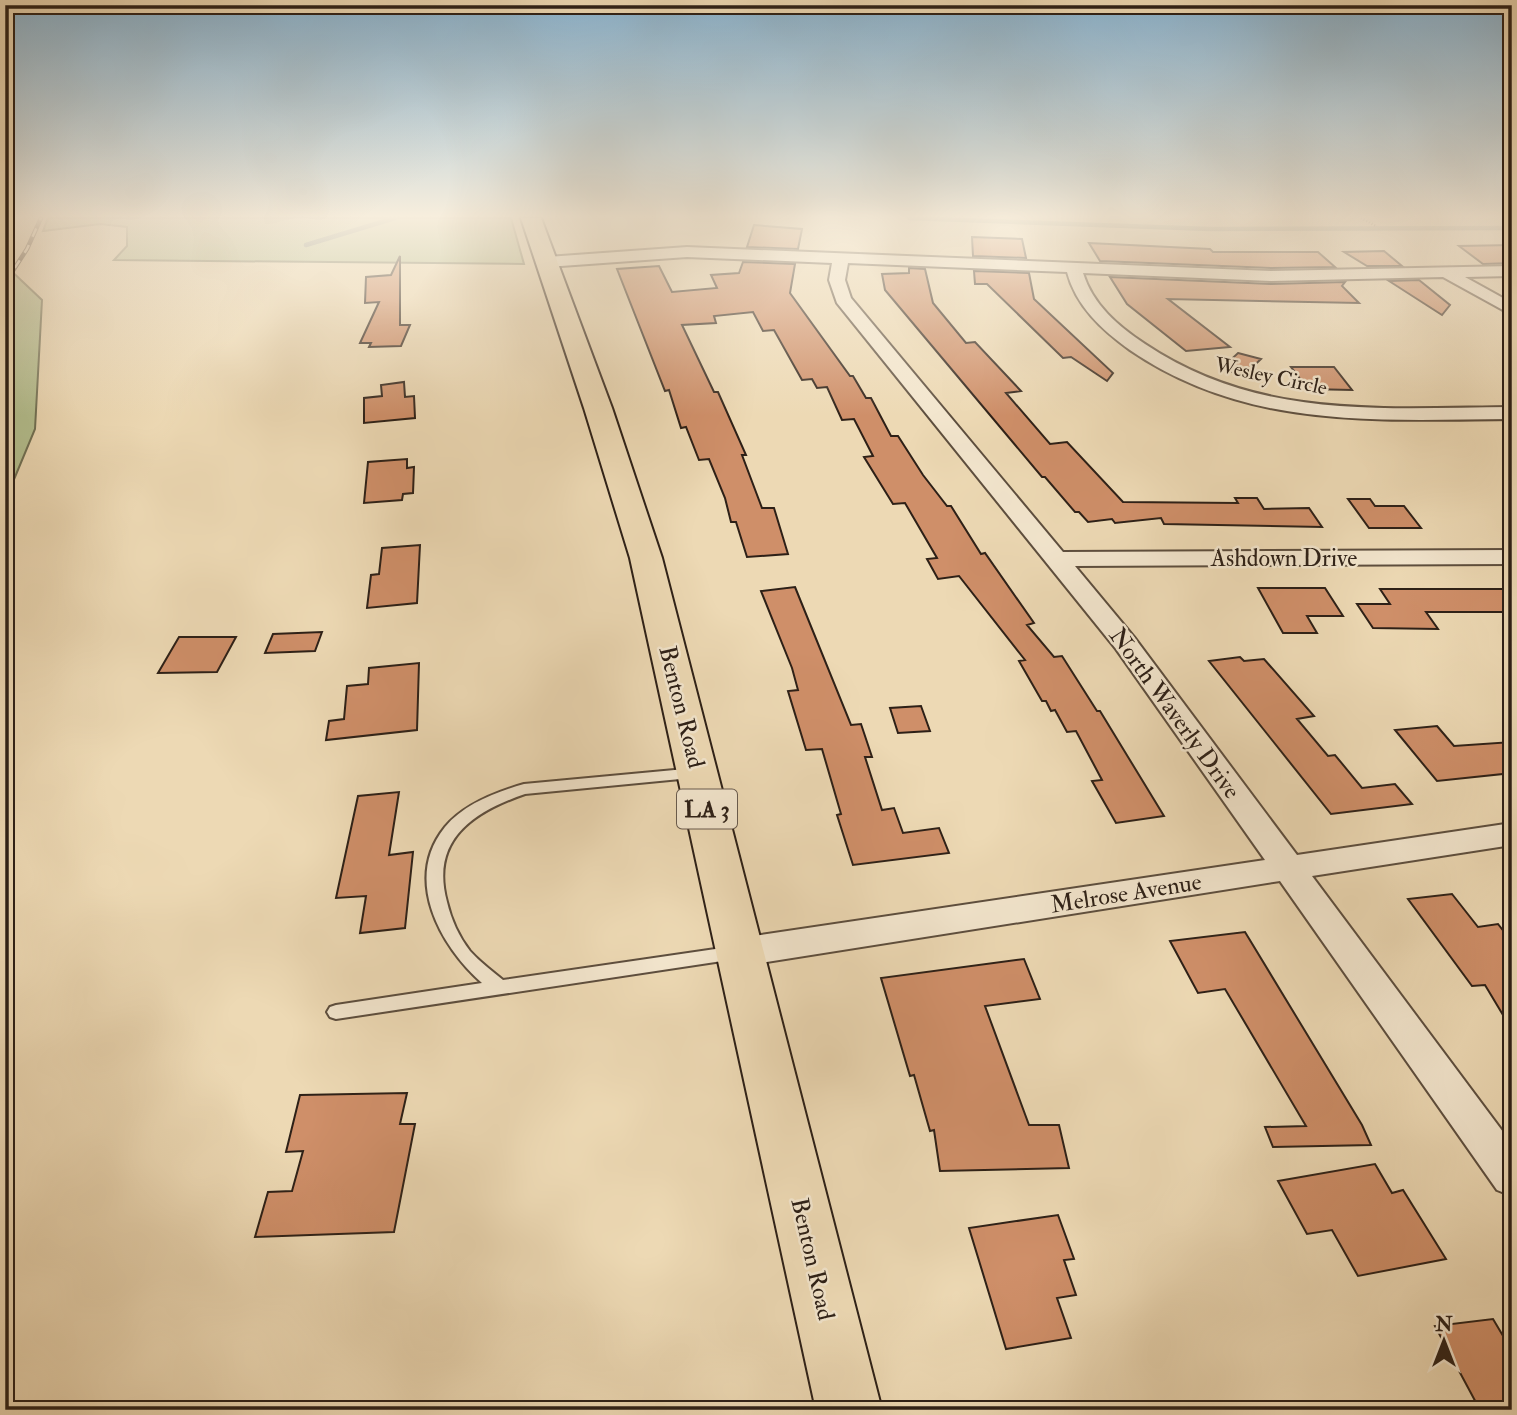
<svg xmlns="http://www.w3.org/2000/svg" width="1517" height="1415" font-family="'IM FELL Double Pica',serif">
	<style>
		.green { fill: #b4c090; stroke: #707054; stroke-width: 2 }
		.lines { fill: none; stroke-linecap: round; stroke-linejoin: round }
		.stream { stroke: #707b77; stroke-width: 4.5 }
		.building { fill: #cf8f69; stroke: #2d2017; stroke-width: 2 }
		.service-casing { stroke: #5d4e3e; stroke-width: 4 }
		.minor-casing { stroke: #5d4e3e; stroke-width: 4 }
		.primary-casing { stroke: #2d2017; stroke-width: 4 }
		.path { stroke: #2d2017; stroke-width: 2.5; stroke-dasharray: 1 2; stroke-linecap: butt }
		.service { fill: #f3e6ce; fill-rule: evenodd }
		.minor { fill: #f3e6ce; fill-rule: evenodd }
		.primary { fill: #edd9b4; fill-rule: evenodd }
		.rail-casing { stroke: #2d2017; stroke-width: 4.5 }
		.rail { stroke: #f3e6ce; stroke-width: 2.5; stroke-dasharray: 9; stroke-linecap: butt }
		.labels { text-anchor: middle; stroke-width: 5; stroke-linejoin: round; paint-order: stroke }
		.far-street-label { font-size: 21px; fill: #2d2017; stroke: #f3e6ce }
		.shield { fill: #f3e6ce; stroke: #685b4e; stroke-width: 2 }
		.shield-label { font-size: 23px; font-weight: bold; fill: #2d2017 }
		.street-label { font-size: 24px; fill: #2d2017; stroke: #f3e6ce }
	</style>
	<rect width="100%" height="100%" fill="#edd9b4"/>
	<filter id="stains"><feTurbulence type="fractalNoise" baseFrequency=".00286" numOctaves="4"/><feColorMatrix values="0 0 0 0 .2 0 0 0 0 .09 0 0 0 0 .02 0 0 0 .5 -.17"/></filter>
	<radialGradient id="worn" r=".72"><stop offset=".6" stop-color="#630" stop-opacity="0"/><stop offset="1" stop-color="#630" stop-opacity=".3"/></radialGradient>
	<path class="green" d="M 48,218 L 511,218 L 524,264 L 114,260 L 127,246 L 127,227 L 100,224 L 43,231 Z
		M 5,265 L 42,300 L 35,429 L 5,501 Z"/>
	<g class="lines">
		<path class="stream" d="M 909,218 L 1210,229 L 1512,228
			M 306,245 L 395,218"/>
	</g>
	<path class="building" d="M 754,225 L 802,229 L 798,249 L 747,247 Z
		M 972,237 L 1022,239 L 1026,258 L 973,256 Z
		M 1089,243 L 1210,249 L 1213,252 L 1318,252 L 1335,267 L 1271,268 L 1100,261 Z
		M 1512,245 L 1512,263 L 1483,264 L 1459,246 Z
		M 1384,251 L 1402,266 L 1367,266 L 1344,252 Z
		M 400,256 L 400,325 L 410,325 L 401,346 L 369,347 L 371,343 L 360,343 L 379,302 L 365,303 L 366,277 L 391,275 Z
		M 743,262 L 795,264 L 790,293 L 850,376 L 853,376 L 866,398 L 871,398 L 891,436 L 898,436 L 923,475 L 947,506 L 951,506 L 981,554 L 985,553 L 1034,623 L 1027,625 L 1054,657 L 1062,656 L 1097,711 L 1100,711 L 1164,816 L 1116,823 L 1092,781 L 1102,780 L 1076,731 L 1067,732 L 1055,710 L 1051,711 L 1046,701 L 1042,701 L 1019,661 L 1025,660 L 959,576 L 938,579 L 927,559 L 937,558 L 905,503 L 893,504 L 864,457 L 873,456 L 854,419 L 842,420 L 827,387 L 817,388 L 812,379 L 802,380 L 774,330 L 763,331 L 753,312 L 714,316 L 716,323 L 682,325 L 714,392 L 718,392 L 746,455 L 742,455 L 762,508 L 774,508 L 788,554 L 747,557 L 736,522 L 731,522 L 725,498 L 709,459 L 699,460 L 686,427 L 681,428 L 669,390 L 665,391 L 617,269 L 659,266 L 672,292 L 717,288 L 711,275 L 739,273 Z
		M 909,268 L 925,269 L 933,303 L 966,343 L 975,342 L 1021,391 L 1006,393 L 1050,444 L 1067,442 L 1123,502 L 1238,503 L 1235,498 L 1257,498 L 1264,509 L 1309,508 L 1322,527 L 1164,524 L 1161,518 L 1115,523 L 1112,519 L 1088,522 L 1079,512 L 1075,512 L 1045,477 L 1042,477 L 885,290 L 882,274 L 909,273 Z
		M 974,271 L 1029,273 L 1034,299 L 1113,373 L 1107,381 L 1071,357 L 1063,358 L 987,284 L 975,284 Z
		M 1110,277 L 1271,284 L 1345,282 L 1342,286 L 1359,303 L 1168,299 L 1230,347 L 1186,351 L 1127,304 Z
		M 1419,280 L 1450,305 L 1442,315 L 1389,281 Z
		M 1238,353 L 1261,359 L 1244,375 L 1221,369 Z
		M 1291,367 L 1334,367 L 1352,390 L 1308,389 Z
		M 404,382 L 405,397 L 414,396 L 415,418 L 364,423 L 364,398 L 382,396 L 381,385 Z
		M 407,459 L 407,468 L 414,467 L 413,493 L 403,494 L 402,500 L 364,503 L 368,462 Z
		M 1348,499 L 1370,499 L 1375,506 L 1404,506 L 1421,528 L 1369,528 Z
		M 420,545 L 417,603 L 367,608 L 371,575 L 379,574 L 382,548 Z
		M 795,587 L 851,725 L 861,724 L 872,757 L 865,757 L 882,810 L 894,808 L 903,833 L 939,828 L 949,853 L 853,865 L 837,815 L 841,814 L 822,749 L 806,750 L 788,691 L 798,690 L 792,668 L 761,591 Z
		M 1258,588 L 1325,588 L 1343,616 L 1307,616 L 1317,633 L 1283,633 Z
		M 1380,589 L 1512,589 L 1512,612 L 1426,612 L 1438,629 L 1373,628 L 1357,604 L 1390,604 Z
		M 322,632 L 315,651 L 265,653 L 273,634 Z
		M 179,637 L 236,637 L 217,672 L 158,673 Z
		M 1240,657 L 1244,661 L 1264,659 L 1314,716 L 1297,719 L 1328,756 L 1335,755 L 1362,788 L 1395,784 L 1412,804 L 1331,814 L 1209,661 Z
		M 419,663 L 417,730 L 326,740 L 329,721 L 344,719 L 347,686 L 368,684 L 369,668 Z
		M 921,706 L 930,731 L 898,733 L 890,708 Z
		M 1437,726 L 1454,746 L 1512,742 L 1512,773 L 1437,781 L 1395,730 Z
		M 399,792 L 389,855 L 413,852 L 405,928 L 360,933 L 366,896 L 336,898 L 358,796 Z
		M 1452,894 L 1478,927 L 1498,924 L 1512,942 L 1512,1030 L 1485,985 L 1472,986 L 1408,899 Z
		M 1245,932 L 1362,1125 L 1371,1145 L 1273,1147 L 1265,1127 L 1306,1126 L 1225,989 L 1198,993 L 1170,941 Z
		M 1024,959 L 1040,999 L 985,1006 L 1029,1125 L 1059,1125 L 1069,1168 L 940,1171 L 934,1130 L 930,1131 L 914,1075 L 910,1076 L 881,978 Z
		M 407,1093 L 400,1124 L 415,1124 L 394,1232 L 255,1237 L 268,1192 L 292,1191 L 303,1151 L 286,1152 L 300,1095 Z
		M 1375,1164 L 1392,1193 L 1403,1190 L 1446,1259 L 1358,1276 L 1332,1230 L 1307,1234 L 1278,1181 Z
		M 1058,1215 L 1074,1259 L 1064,1260 L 1076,1295 L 1057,1298 L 1071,1338 L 1006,1349 L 969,1228 Z
		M 1493,1319 L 1512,1351 L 1512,1410 L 1480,1410 L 1435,1326 Z"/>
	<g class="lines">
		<g class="service-casing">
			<path id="service" d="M 696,768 L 703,773 L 701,777 L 525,794 C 473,812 430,840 447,902 C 451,919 459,937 470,951 C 480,962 492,971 503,980 L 736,946 L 742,948 L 745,953 L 742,958 L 336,1019 L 330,1017 L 327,1012 L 330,1007 L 336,1005 L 482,983 C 440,946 403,879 445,827 C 464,804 496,792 524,784 Z"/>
		</g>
		<g class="minor-casing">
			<path id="minor" d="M 687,247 L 1271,271 L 1512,266 L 1512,276 L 1465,277 L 1512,303 L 1512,315 L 1443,277 L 1271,281 L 1083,273 C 1093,305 1118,326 1145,344 C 1258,420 1382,408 1512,407 L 1512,419 C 1376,420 1247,430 1130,350 C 1102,330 1076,306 1067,272 L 848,263 L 845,280 L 851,298 L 1063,552 L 1512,550 L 1512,564 L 1075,566 L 1134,637 L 1297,855 L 1512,823 L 1512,845 L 1312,876 L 1512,1144 L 1512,1196 L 1497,1190 L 1280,881 L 741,966 L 729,962 L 724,952 L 729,942 L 741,938 L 1265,860 L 1116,649 L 837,303 L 829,280 L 832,263 L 687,257 L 547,267 L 539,262 L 547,257 Z"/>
		</g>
		<g class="primary-casing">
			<path id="primary" d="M 521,218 L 541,218 L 612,408 L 662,558 L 882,1410 L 816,1410 L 630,558 L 584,408 Z"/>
		</g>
		<path class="path" d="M 1361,218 L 1376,226"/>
		<use href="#service" class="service"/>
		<use href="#minor" class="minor"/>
		<use href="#primary" class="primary"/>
		<g class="rail-casing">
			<path id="rail" d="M 5,283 L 27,249 L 41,218"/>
		</g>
		<use href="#rail" class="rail"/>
	</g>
	<linearGradient id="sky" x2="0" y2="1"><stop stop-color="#8ab6d4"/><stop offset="0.52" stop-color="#f7eedd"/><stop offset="1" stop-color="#f7eedd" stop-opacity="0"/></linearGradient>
	<rect width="1517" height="416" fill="url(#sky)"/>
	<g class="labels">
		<g class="far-street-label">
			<text transform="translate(1271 376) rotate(12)" y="7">Wesley Circle</text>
		</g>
		<rect class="shield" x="677" y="789.5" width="60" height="39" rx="5"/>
		<g class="shield-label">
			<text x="707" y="817">LA 3</text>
		</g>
		<g class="street-label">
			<text x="1284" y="566">Ashdown Drive</text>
			<text transform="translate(682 707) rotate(76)" y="8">Benton Road</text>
			<text transform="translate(1175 713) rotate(54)" y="8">North Waverly Drive</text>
			<text transform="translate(1126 893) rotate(-9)" y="8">Melrose Avenue</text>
			<text transform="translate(813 1259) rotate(77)" y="8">Benton Road</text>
		</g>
	</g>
	<rect width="1517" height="1415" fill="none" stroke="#edd9b4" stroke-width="28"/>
	<rect x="7" y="7" width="1503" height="1401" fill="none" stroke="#2d2017" stroke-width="3.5"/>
	<rect x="14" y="14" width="1489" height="1387" fill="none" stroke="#2d2017" stroke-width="2"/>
	<g transform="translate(1444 1341)" stroke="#f3e6ce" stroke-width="5" paint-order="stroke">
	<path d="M0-5L12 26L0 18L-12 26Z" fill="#2d2017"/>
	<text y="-10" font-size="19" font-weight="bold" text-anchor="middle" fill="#2d2017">N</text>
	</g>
	<rect width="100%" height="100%" filter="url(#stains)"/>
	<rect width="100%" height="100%" fill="url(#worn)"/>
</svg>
